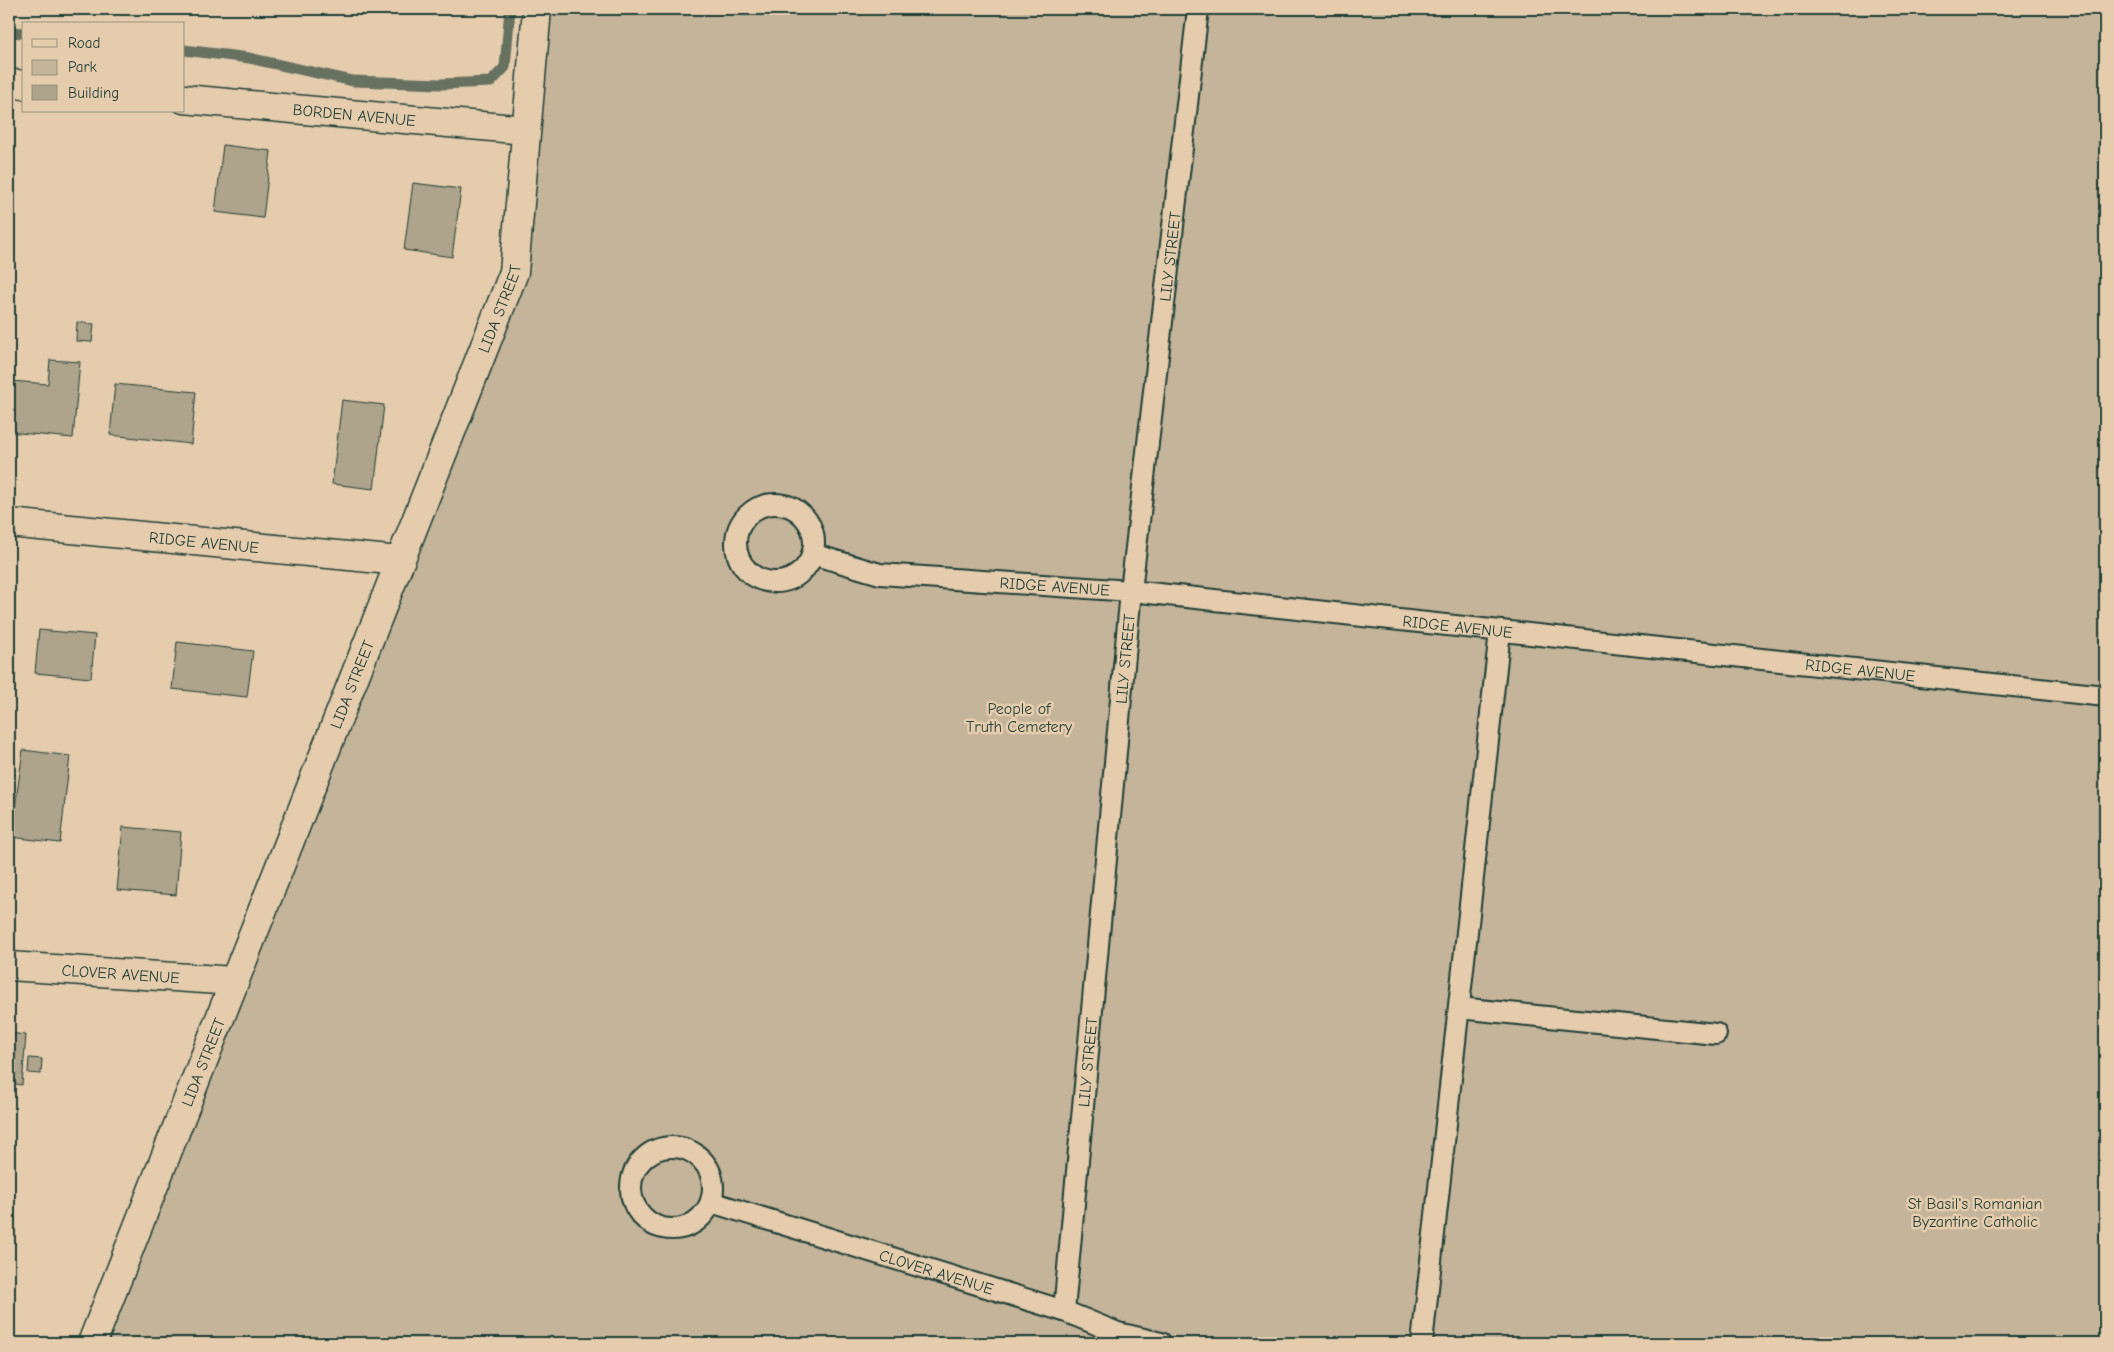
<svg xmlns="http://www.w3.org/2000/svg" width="2114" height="1352" font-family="'Comic Neue',sans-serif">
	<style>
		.green { fill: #c4b49a; stroke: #727867 }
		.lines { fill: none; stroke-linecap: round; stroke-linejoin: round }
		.stream { stroke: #667160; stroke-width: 11 }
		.building { fill: #aea38b; stroke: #1f3d34 }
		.service-casing { stroke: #1f3d34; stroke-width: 24 }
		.minor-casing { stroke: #1f3d34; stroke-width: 31 }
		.service { stroke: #e4ccad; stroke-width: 20 }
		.minor { stroke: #e4ccad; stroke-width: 28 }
		.labels { text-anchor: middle; stroke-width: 5; stroke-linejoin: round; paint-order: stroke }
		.street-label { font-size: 16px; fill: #1f3d34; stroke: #e4ccad }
		.park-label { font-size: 16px; fill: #274339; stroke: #e4ccad }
	</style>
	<rect width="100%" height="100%" fill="#e4ccad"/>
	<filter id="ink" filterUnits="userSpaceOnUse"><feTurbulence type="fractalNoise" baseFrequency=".02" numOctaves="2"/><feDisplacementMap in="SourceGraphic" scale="10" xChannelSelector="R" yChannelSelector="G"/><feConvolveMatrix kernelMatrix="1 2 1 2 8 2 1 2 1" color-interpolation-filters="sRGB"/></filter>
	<g filter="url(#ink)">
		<path class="green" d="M 535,9 L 2105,9 L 2105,1343 L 89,1343 L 510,302 Z"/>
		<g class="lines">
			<path class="stream" d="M 9,32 L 24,33
				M 184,50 L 249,58 L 353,81 L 441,84 L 491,82 L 505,67 L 510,9"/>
		</g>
		<path class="building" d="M 223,145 L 271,151 L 263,218 L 215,212 Z
			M 413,183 L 461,189 L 452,257 L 404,250 Z
			M 77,322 L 94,324 L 92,342 L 76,341 Z
			M 50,360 L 80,362 L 73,438 L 9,432 L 11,381 L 48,384 Z
			M 115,384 L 196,392 L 191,444 L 110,435 Z
			M 342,400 L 384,405 L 374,489 L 332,484 Z
			M 39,630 L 95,635 L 91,678 L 35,673 Z
			M 177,642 L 253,651 L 247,697 L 172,689 Z
			M 23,750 L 70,756 L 60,843 L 11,837 Z
			M 123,827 L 181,832 L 176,895 L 117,890 Z
			M 9,1033 L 26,1035 L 22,1085 L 9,1083 Z
			M 29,1058 L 42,1059 L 41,1074 L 28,1073 Z"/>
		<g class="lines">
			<g class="service-casing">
				<g id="service">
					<circle cx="775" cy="543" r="39"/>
					<path id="s1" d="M 812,554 L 880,574 L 1131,591 L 2105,696"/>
					<path d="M 1459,1008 L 1716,1034"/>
					<circle cx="672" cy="1188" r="41"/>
					<path id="s2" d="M 711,1202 L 1064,1311 L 1118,1333 L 1161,1343"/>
					<path id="s3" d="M 1064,1311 L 1131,591 L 1198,9"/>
					<path d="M 1422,1343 L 1500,631"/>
				</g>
			</g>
			<g class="minor-casing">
				<g id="minor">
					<path d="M 9,83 L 24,85"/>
					<path id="s4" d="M 184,99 L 525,130"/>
					<path id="s5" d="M 9,523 L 400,561"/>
					<path id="s6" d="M 9,966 L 234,981"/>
					<path id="s7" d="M 92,1343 L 514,272 L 537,9"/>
				</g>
			</g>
			<use href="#service" class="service"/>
			<use href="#minor" class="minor"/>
		</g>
	</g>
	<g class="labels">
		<g class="street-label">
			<text dy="6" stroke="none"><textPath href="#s4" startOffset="171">BORDEN AVENUE</textPath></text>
			<text dy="6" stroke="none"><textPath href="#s3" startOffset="1060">LILY STREET</textPath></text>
			<text dy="6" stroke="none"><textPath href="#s7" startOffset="1112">LIDA STREET</textPath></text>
			<text dy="6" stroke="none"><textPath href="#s5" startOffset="196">RIDGE AVENUE</textPath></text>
			<text dy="6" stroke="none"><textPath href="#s1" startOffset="246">RIDGE AVENUE</textPath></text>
			<text dy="6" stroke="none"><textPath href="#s1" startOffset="651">RIDGE AVENUE</textPath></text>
			<text dy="6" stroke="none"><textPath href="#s3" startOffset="655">LILY STREET</textPath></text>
			<text dy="6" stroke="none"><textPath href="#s1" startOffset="1056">RIDGE AVENUE</textPath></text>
			<text dy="6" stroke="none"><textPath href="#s7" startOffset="708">LIDA STREET</textPath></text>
			<text dy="6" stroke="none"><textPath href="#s6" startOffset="112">CLOVER AVENUE</textPath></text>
			<text dy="6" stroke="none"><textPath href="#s7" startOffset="302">LIDA STREET</textPath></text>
			<text dy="6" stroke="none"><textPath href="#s3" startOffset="250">LILY STREET</textPath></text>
			<text dy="6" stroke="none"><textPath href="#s2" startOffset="236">CLOVER AVENUE</textPath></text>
		</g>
		<g class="park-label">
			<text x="1019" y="714">People of<tspan x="1019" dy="18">Truth Cemetery</tspan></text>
			<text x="1975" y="1209">St Basil's Romanian<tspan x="1975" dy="18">Byzantine Catholic</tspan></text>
		</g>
	</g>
	<rect width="2114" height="1352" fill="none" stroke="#e4ccad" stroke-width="30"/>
	<rect x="15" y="15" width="2084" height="1322" fill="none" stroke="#1f3d34" stroke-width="2" filter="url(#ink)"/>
	<rect x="22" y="22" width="162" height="90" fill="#e4ccad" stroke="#95937d"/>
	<rect x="32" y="39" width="25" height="8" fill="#e4ccad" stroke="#95937d"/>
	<text x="68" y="48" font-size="15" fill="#1f3d34">Road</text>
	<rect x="32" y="60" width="25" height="15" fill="#c4b49a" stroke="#95937d"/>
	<text x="68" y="72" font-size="15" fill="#1f3d34">Park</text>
	<rect x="32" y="85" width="25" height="15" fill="#aea38b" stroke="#95937d"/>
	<text x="68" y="98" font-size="15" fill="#1f3d34">Building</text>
</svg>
